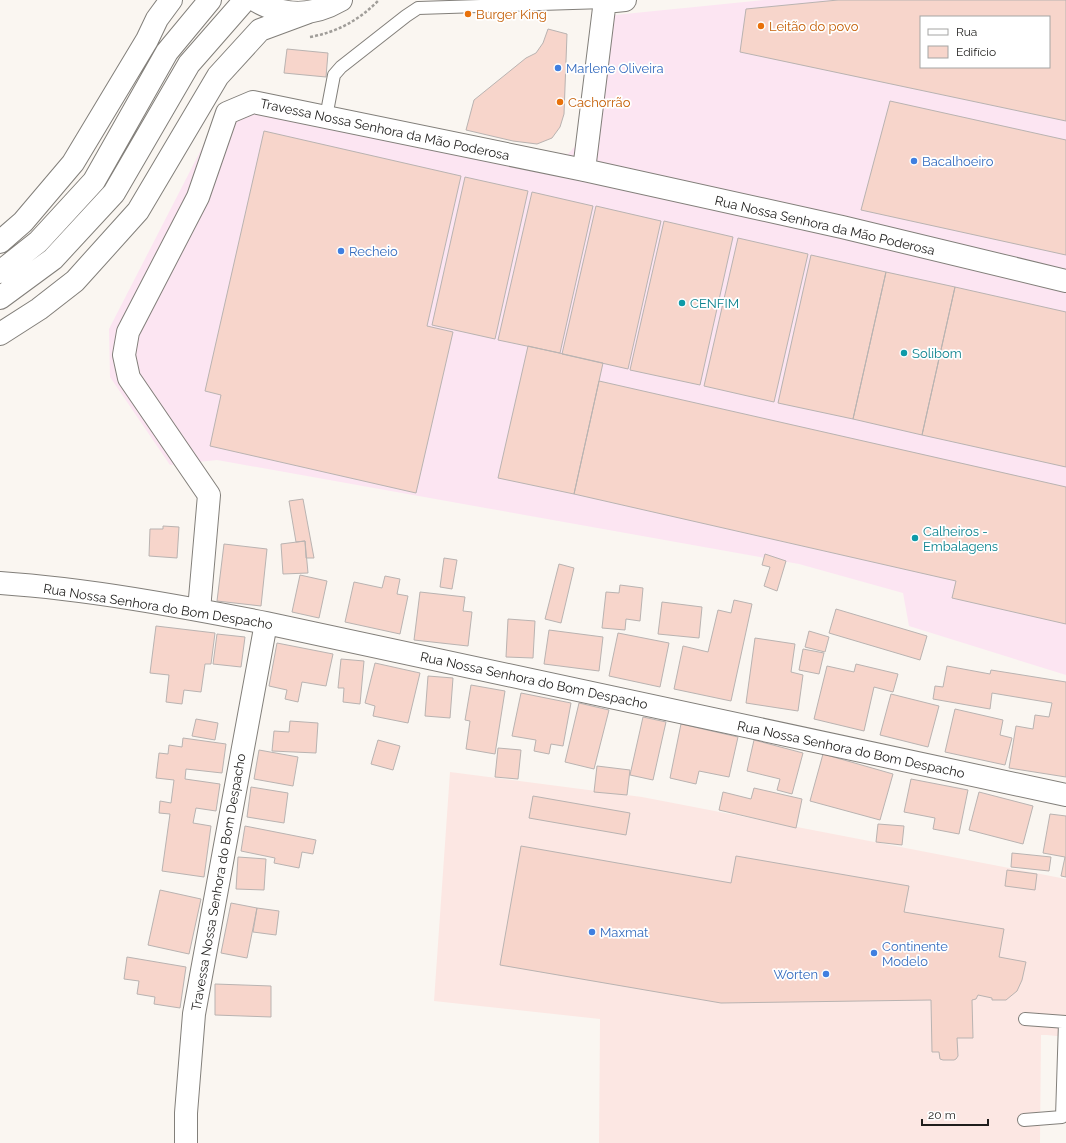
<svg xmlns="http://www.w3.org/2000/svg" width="1066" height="1143" font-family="Raleway,sans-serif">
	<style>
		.commercial { fill: #fce7e3 }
		.industrial { fill: #fce5f2; fill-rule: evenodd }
		.building { fill: #f7d5cb; stroke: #b9b3b1; fill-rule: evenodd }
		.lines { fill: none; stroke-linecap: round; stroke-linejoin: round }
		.service-casing { stroke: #827f7a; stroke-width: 14 }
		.minor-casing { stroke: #827f7a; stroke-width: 24 }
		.primary-casing { stroke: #827f7a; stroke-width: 24 }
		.motorway-casing { stroke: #827f7a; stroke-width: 24 }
		.path { stroke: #a09d99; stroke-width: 2.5; stroke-dasharray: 3 2; stroke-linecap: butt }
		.service { stroke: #fff; stroke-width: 12 }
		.minor { stroke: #fff; stroke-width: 22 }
		.primary { stroke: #fff; stroke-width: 22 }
		.motorway { stroke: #fff; stroke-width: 22 }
		.food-dot { fill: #e8710a; stroke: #fff; stroke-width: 1.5 }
		.shop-dot { fill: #3f7fe0; stroke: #fff; stroke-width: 1.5 }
		.culture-dot { fill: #0f9aa8; stroke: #fff; stroke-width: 1.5 }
		.labels { text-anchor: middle; stroke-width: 3.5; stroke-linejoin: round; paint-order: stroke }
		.food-label { font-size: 13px; fill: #c56008; stroke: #fff; text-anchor: start }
		.shop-label { font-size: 13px; fill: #366cbe; stroke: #fff; text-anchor: start }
		.street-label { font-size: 13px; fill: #1f1e1c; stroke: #fff }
		.culture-label { font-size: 13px; fill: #0d838f; stroke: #fff; text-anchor: start }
	</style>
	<rect width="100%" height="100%" fill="#faf6f1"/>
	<path class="commercial" d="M 450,772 L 642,797 L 1066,879 L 1066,1037 L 1047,1035 L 1041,1035 L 1040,1143 L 599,1143 L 600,1019 L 434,1001 Z"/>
	<path class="industrial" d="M 764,0 L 1066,0 L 1066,675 L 909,626 L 903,593 L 799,564 L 217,460 L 170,465 L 110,377 L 109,329 L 225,103 L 545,152 L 568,154 L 579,142 L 595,17 ZM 921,17 L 1049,17 L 1049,67 L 921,67 Z"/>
	<path class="building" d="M 838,0 L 1066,0 L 1066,121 L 740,52 L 746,9 ZM 921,17 L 1049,17 L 1049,67 L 921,67 Z
		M 548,29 L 567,34 L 564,114 L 560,127 L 552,138 L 537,144 L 513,141 L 466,130 L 474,100 L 526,58 L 536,53 L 543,43 Z
		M 287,49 L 328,53 L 326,77 L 284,73 Z
		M 890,101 L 1066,140 L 1066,255 L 861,210 Z
		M 264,131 L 461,176 L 427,326 L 453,332 L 416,493 L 210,446 L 221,395 L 205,391 Z
		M 465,177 L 528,191 L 495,339 L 432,325 Z
		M 532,192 L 593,206 L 560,353 L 498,340 Z
		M 596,206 L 661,221 L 628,369 L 562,354 Z
		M 664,221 L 733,237 L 700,385 L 630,370 Z
		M 738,238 L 808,254 L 774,402 L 704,386 Z
		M 811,255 L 886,272 L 853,419 L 778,403 Z
		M 886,272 L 955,287 L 922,435 L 853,419 Z
		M 955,287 L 1066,312 L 1066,467 L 922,435 Z
		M 528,346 L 603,363 L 574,494 L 498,478 Z
		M 599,381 L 1066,487 L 1066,624 L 952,598 L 956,581 L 574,494 Z
		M 303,499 L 314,558 L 306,558 L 305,541 L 296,542 L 289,501 Z
		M 163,526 L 179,527 L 177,558 L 149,556 L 150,529 L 163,529 Z
		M 305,541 L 308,573 L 283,574 L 281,544 Z
		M 224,544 L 267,549 L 261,606 L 217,601 Z
		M 765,554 L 786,561 L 777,591 L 764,586 L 770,567 L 762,565 Z
		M 444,558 L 457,560 L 452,589 L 440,587 Z
		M 559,564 L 574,568 L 561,623 L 545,619 Z
		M 300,575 L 327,581 L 319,618 L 292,612 Z
		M 385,576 L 400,579 L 397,594 L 408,596 L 400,634 L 345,622 L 354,582 L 382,588 Z
		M 620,585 L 643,588 L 640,621 L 626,619 L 625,630 L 602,628 L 606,592 L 619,593 Z
		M 420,592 L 465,597 L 463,611 L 472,612 L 468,646 L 414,640 Z
		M 734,600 L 752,604 L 731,701 L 674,689 L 683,646 L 708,652 L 718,610 L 731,613 Z
		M 662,602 L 702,607 L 699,638 L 658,634 Z
		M 836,609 L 927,636 L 920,660 L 829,633 Z
		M 508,619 L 535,621 L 533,658 L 506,657 Z
		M 156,626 L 215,633 L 211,664 L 205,664 L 201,692 L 184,690 L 182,704 L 166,702 L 169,675 L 150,673 Z
		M 549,630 L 603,637 L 599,671 L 544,664 Z
		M 809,631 L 829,637 L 825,652 L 805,647 Z
		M 618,633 L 669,643 L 660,687 L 609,676 Z
		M 217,634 L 245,637 L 241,667 L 213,664 Z
		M 755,638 L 795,644 L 791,672 L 803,675 L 798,711 L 746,703 Z
		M 277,643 L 333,654 L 326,686 L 302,682 L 298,702 L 285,699 L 287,690 L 269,686 Z
		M 803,649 L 824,653 L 819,674 L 799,670 Z
		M 341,659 L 364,661 L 360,704 L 343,702 L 344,688 L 338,688 Z
		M 375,663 L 420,673 L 408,723 L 373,716 L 375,706 L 365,703 Z
		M 856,664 L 898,674 L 893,692 L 874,687 L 864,731 L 814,719 L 827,666 L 854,672 Z
		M 947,666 L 990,674 L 991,670 L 1066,682 L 1066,777 L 1009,768 L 1016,726 L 1033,729 L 1035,715 L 1049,717 L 1052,703 L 992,693 L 990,709 L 933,699 L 935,686 L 943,687 Z
		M 428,676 L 453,678 L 450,718 L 425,716 Z
		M 471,685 L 505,691 L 495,754 L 466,749 L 470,721 L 465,720 Z
		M 521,693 L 571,703 L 563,746 L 551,744 L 549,754 L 534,751 L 536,740 L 512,736 Z
		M 891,694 L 939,706 L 928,747 L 880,735 Z
		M 579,703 L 609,710 L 594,769 L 565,762 Z
		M 955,709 L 1003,720 L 1000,735 L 1012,738 L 1005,765 L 945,752 Z
		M 643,717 L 666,722 L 653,780 L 630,775 Z
		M 196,719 L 218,723 L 215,740 L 192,736 Z
		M 290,721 L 318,723 L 316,753 L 272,751 L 274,731 L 289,732 Z
		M 681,724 L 738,737 L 729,777 L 699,771 L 696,784 L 670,778 Z
		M 183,738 L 226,744 L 222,773 L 186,769 L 185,779 L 220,784 L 216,811 L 196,808 L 193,823 L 211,826 L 204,877 L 162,871 L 170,814 L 159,813 L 160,801 L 171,803 L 174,780 L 156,778 L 159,753 L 168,754 L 169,745 L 182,747 Z
		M 378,740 L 400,746 L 393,770 L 371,764 Z
		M 754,740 L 803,753 L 792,794 L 777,790 L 780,779 L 747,771 Z
		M 498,748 L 521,750 L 518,779 L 495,777 Z
		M 259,750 L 298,757 L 293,786 L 254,779 Z
		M 823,754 L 893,774 L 880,820 L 810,801 Z
		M 597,766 L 630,770 L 627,795 L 594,792 Z
		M 911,779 L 968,790 L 959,834 L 933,829 L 935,818 L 904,812 Z
		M 251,787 L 288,793 L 284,823 L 247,817 Z
		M 754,788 L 802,799 L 796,828 L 719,810 L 723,792 L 751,799 Z
		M 979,792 L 1033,806 L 1023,844 L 969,830 Z
		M 533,796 L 630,813 L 626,835 L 529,818 Z
		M 1050,814 L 1066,816 L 1066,877 L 1061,876 L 1065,857 L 1043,853 Z
		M 878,824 L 904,826 L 902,845 L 876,842 Z
		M 245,826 L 316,840 L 313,854 L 302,852 L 299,868 L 274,863 L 275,858 L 241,851 Z
		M 521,846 L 731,883 L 736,856 L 909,886 L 904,912 L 1004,929 L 999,957 L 1026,962 L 1022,980 L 1017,991 L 1006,1000 L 992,1000 L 992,998 L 978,995 L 976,999 L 972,1000 L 973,1038 L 957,1038 L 958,1056 L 956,1059 L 954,1060 L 943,1060 L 940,1059 L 939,1052 L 932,1052 L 931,1000 L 721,1003 L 500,965 Z
		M 1012,853 L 1051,857 L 1049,871 L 1011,867 Z
		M 238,857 L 266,859 L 264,890 L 236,889 Z
		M 1007,870 L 1037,874 L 1035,890 L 1005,886 Z
		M 160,890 L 201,899 L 189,954 L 148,945 Z
		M 231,903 L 257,908 L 247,958 L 221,953 Z
		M 257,908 L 279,911 L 276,935 L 253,932 Z
		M 127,957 L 186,967 L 180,1008 L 154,1004 L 155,997 L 137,994 L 139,981 L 124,979 Z
		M 215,984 L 271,986 L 271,1017 L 215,1015 Z"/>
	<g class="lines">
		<g class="service-casing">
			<path id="service" d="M 326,117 L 334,75 L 341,67 L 406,16 L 418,8 L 605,2
				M 1025,1019 L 1066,1022
				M 1024,1120 L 1062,1117 L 1065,1022"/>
		</g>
		<g class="minor-casing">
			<path id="minor" d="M 605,2 L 625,0
				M 584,170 L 605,0
				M 0,583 C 88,589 179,606 266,623 L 1066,795
				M 199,610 L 209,495 L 129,378 L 124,355 L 128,332 L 198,197 L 227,113 L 253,102 L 584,170 L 842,227 L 1066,281
				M 186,1143 L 186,1113 L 194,1014 L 266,623"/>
		</g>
		<g class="primary-casing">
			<path id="primary" d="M 255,0 C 259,3 264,5 269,7 C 294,17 317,14 341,0"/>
		</g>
		<g class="motorway-casing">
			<path id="motorway" d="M 0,242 L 23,222 L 73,163 L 147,40 L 157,19 L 171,0
				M 0,272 L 38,242 L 94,181 L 167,52 L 210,0
				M 0,298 L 53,259 L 114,193 L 189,64 L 245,0
				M 0,334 L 39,309 L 75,281 L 138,211 L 218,76 L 260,30 L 306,13"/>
		</g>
		<path class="path" d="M 310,37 C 338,32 359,20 379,0"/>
		<use href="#service" class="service"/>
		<use href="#minor" class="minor"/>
		<use href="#primary" class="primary"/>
		<use href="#motorway" class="motorway"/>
	</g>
	<g class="food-dot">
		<circle cx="468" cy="14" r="4"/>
		<circle cx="761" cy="26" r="4"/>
		<circle cx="560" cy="102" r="4"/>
	</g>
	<g class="shop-dot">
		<circle cx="558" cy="68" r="4"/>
		<circle cx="914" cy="161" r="4"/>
		<circle cx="341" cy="251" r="4"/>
		<circle cx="592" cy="932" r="4"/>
		<circle cx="874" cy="953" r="4"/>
		<circle cx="826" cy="974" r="4"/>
	</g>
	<g class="culture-dot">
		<circle cx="682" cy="303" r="4"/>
		<circle cx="904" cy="353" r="4"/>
		<circle cx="915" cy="538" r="4"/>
	</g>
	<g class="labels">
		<g class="food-label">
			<text x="476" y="19">Burger King</text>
			<text x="769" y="31">Leitão do povo</text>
			<text x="568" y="107">Cachorrão</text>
		</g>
		<g class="shop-label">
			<text x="566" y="73">Marlene Oliveira</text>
			<text x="922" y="166">Bacalhoeiro</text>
			<text x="349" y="256">Recheio</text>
			<text x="600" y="937">Maxmat</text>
			<text x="882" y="951">Continente<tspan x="882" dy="15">Modelo</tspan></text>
			<text x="818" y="979" text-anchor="end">Worten</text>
		</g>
		<g class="street-label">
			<text transform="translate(385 129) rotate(12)" y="5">Travessa Nossa Senhora da Mão Poderosa</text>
			<text transform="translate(825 225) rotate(13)" y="5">Rua Nossa Senhora da Mão Poderosa</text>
			<text transform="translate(158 606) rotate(9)" y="5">Rua Nossa Senhora do Bom Despacho</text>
			<text transform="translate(534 680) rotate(12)" y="5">Rua Nossa Senhora do Bom Despacho</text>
			<text transform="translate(851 749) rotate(12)" y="5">Rua Nossa Senhora do Bom Despacho</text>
			<text transform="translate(218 882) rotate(-80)" y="5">Travessa Nossa Senhora do Bom Despacho</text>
		</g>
		<g class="culture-label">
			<text x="690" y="308">CENFIM</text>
			<text x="912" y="358">Solibom</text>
			<text x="923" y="536">Calheiros -<tspan x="923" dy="15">Embalagens</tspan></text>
		</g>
	</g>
	<rect x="920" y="16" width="130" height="52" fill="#ffffff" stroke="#a5a5a4"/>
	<rect x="928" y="29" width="20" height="6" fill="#ffffff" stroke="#a5a5a4"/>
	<text x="956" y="36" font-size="12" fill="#1f1e1c">Rua</text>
	<rect x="928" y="46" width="20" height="12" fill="#f7d5cb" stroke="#a5a5a4"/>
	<text x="956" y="56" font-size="12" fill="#1f1e1c">Edifício</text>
	<path d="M922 1119v6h66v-6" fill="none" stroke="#1f1e1c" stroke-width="2"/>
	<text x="928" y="1119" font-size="12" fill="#1f1e1c" stroke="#ffffff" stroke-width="3" paint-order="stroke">20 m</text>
</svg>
